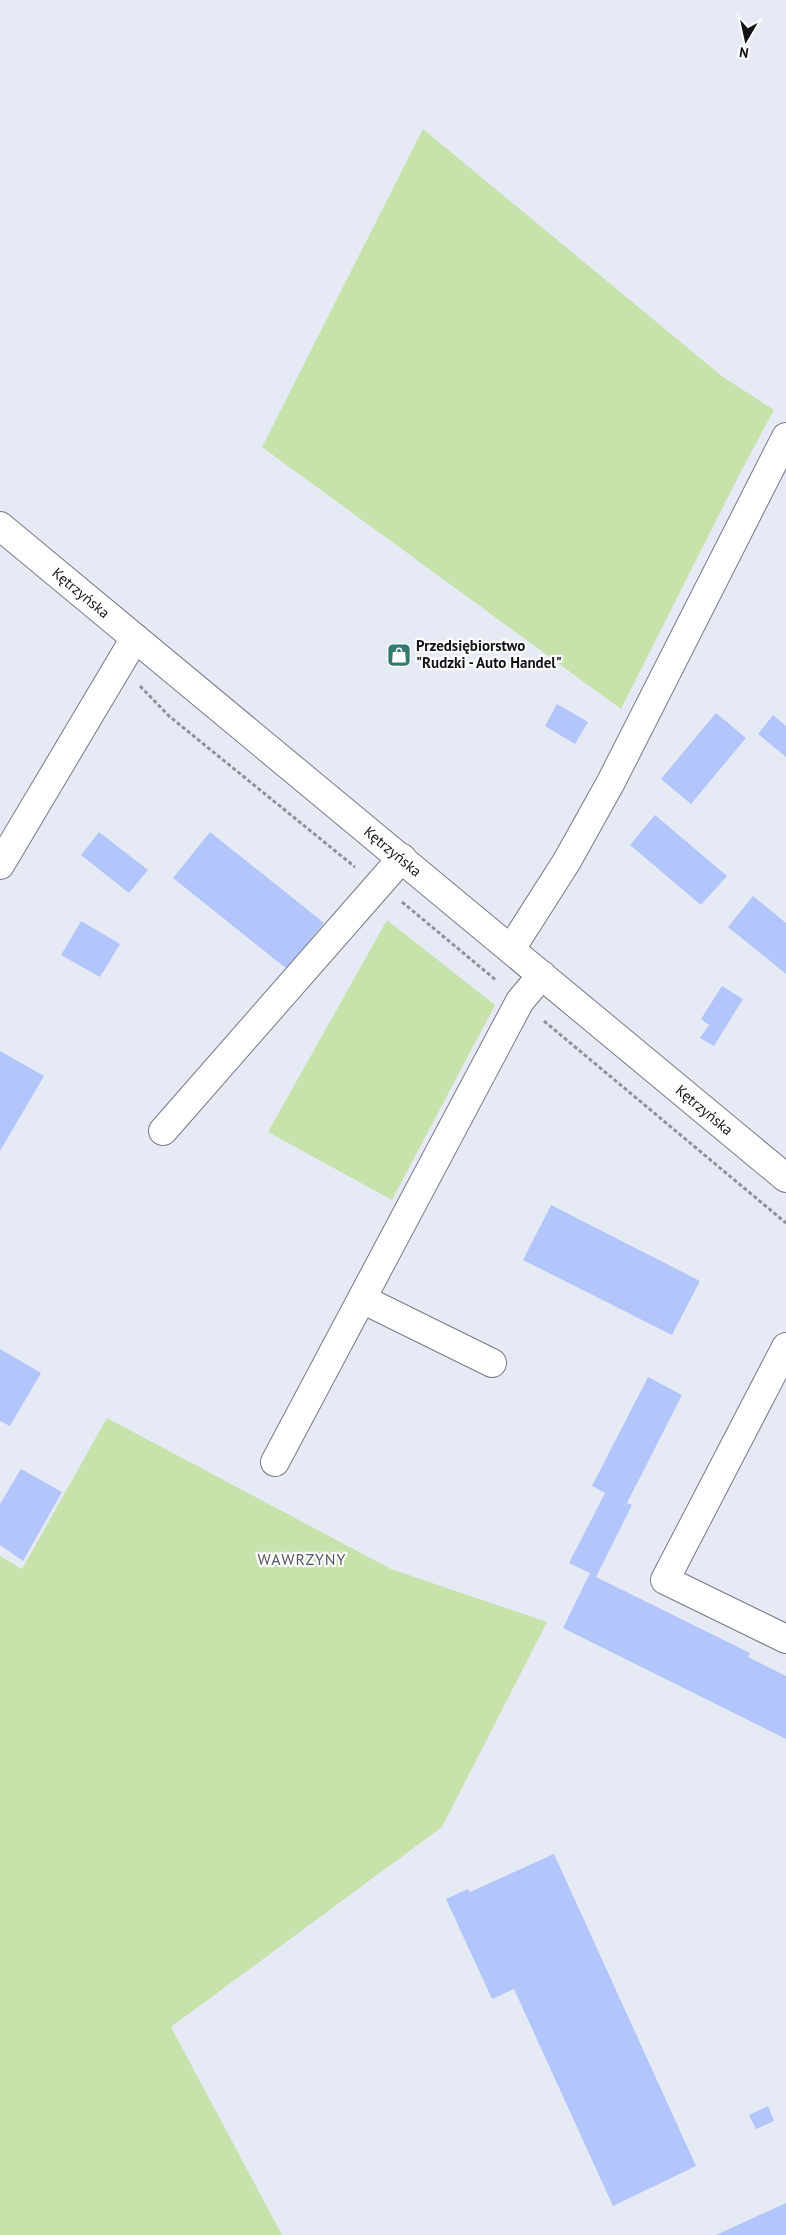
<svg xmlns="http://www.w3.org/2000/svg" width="786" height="2235" font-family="'PT Sans',sans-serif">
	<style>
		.green { fill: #c8e2ac }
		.building { fill: #b2c6fc }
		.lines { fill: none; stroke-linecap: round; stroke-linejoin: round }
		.minor-casing { stroke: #767a84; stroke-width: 30 }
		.major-casing { stroke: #767a84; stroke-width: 30 }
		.path { stroke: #8f929a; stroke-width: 3; stroke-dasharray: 4 2.5; stroke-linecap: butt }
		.minor { stroke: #fff; stroke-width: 28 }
		.major { stroke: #fff; stroke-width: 28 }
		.labels { text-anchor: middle; stroke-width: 4.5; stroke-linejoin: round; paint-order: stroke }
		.street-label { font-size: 15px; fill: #131418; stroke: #fff }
		.poi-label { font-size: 15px; font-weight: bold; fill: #131418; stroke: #fff; text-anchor: start }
		.neighbourhood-label { font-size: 16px; letter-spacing: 1px; fill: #545861; stroke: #fff }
	</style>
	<rect width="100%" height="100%" fill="#e6eaf5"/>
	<path class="green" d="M 423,129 L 723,377 L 774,410 L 739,475 L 621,709 L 262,447 Z
		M 387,920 L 495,1005 L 392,1200 L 268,1132 Z
		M 107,1418 L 391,1569 L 547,1622 L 442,1827 L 171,2027 L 282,2235 L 0,2235 L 0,1556 L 22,1569 Z"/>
	<path class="building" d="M 557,704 L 588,722 L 575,744 L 545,726 Z
		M 716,713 L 746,738 L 691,804 L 661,779 Z
		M 773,715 L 786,726 L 786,757 L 758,734 Z
		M 655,815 L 727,876 L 701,905 L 630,845 Z
		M 99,832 L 148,870 L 129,893 L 81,855 Z
		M 210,832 L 324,923 L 287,969 L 173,878 Z
		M 753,896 L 786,923 L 786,974 L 728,927 Z
		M 81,921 L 120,944 L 100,977 L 61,955 Z
		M 722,986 L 743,999 L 714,1046 L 700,1038 L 709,1025 L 701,1019 Z
		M 0,1051 L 44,1076 L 0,1151 Z
		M 551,1205 L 700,1281 L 672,1335 L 523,1260 Z
		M 0,1349 L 41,1373 L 10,1426 L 0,1421 Z
		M 648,1377 L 682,1395 L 627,1503 L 632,1505 L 596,1577 L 750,1653 L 748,1657 L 786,1676 L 786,1739 L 563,1628 L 590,1573 L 569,1563 L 605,1493 L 592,1486 Z
		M 21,1469 L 62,1492 L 23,1561 L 0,1545 L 0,1504 Z
		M 554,1854 L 696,2166 L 613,2206 L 514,1989 L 492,1999 L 446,1899 L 468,1889 L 470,1892 Z
		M 768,2106 L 774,2121 L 756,2129 L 749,2115 Z
		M 786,2203 L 786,2235 L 716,2235 Z"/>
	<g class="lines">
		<g class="minor-casing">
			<path id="minor" d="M 0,865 L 135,638
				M 511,949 L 567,861 L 611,782 L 786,437
				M 163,1131 L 402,858
				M 362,1299 L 492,1363
				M 786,1347 L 665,1580 L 786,1639
				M 275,1462 L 520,1001 L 542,975"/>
		</g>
		<g class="major-casing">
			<g id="major">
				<path id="s1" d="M 0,526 L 786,1178"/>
			</g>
		</g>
		<path class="path" d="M 140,686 L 169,716 L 355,867
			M 402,902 L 497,981
			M 544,1021 L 786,1223"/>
		<use href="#minor" class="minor"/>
		<use href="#major" class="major"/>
	</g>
	<defs>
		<g id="shop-square" transform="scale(1.25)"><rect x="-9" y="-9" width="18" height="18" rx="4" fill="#357a70" stroke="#fff"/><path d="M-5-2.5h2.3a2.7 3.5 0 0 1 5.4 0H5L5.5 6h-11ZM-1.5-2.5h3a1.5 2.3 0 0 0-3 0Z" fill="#fff"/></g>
	</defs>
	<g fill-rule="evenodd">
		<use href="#shop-square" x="399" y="655"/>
	</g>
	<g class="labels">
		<g class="street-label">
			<text dy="5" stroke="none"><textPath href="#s1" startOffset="105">Kętrzyńska</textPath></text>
			<text dy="5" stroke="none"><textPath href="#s1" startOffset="510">Kętrzyńska</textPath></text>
			<text dy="5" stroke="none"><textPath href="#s1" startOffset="915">Kętrzyńska</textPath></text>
		</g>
		<g class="poi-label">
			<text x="416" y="651">Przedsiębiorstwo<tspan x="416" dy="17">"Rudzki - Auto Handel"</tspan></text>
		</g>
		<g class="neighbourhood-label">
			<text x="302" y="1565">WAWRZYNY</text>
		</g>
	</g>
	<g transform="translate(746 40) rotate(189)" stroke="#ffffff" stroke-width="4" paint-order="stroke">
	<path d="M0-4L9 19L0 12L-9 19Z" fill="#131418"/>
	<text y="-8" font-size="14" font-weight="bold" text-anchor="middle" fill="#131418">N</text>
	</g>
</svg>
